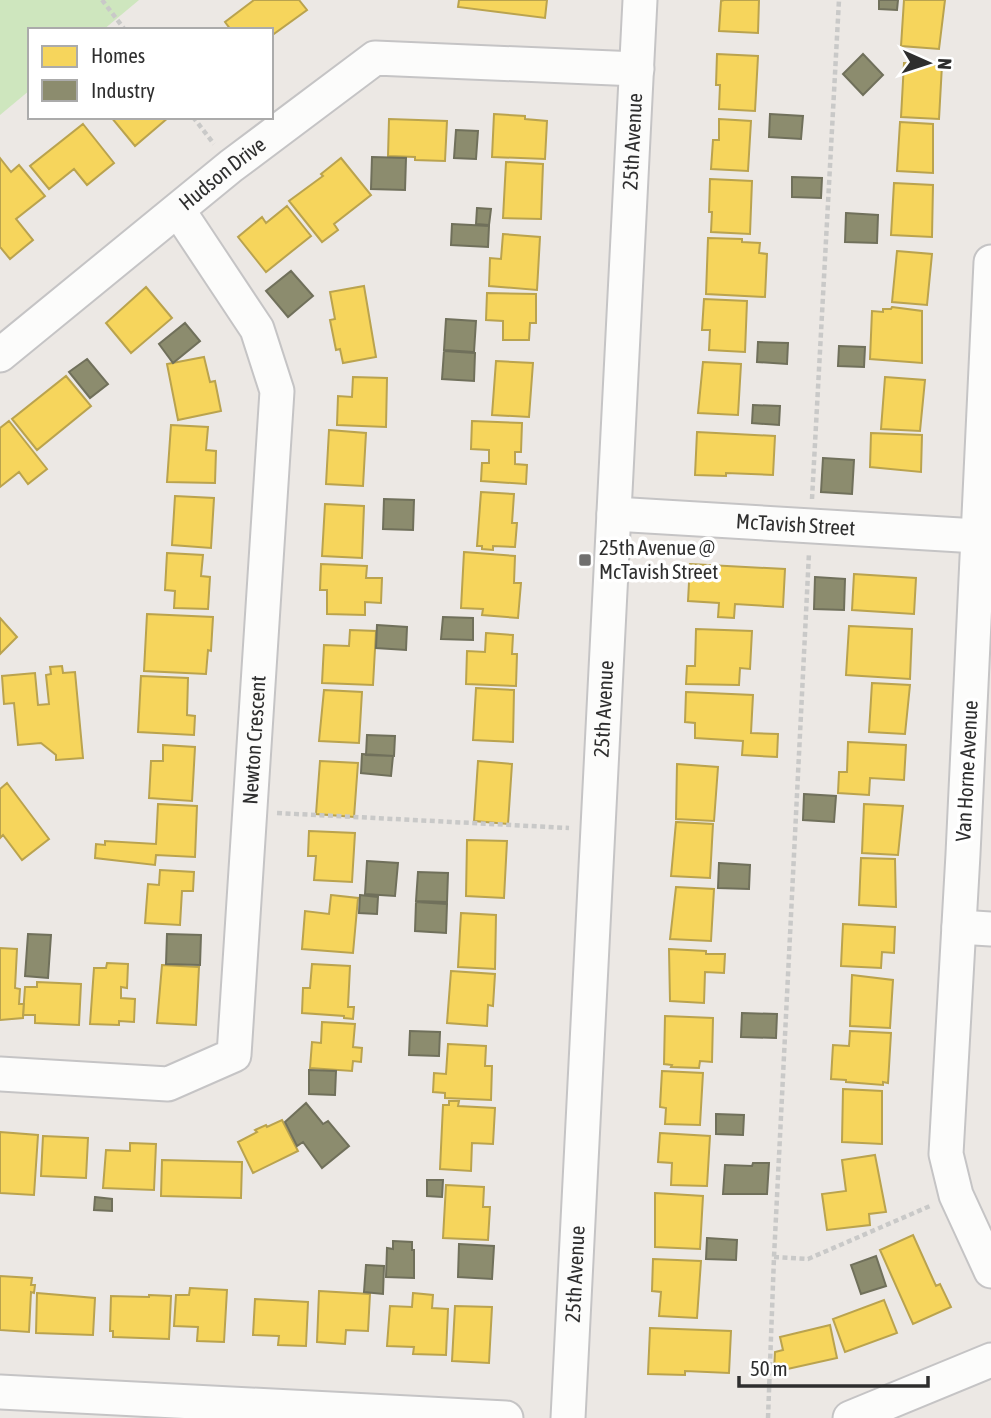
<svg xmlns="http://www.w3.org/2000/svg" width="991" height="1418" font-family="'Asap Condensed',sans-serif">
	<style>
		.green { fill: #cee6be }
		.homes { fill: #f6d55c; stroke: #baa34e; stroke-width: 2 }
		.industry { fill: #8c8c6e; stroke: #70705b; stroke-width: 2 }
		.lines { fill: none; stroke-linecap: round; stroke-linejoin: round }
		.minor-casing { stroke: #c5c4c5; stroke-width: 37 }
		.path { stroke: #c9c9c8; stroke-width: 4.5; stroke-dasharray: 5 3.5; stroke-linecap: butt }
		.minor { stroke: #fcfcfb; stroke-width: 33 }
		.poi-dot { fill: #706f6e; stroke: #fff; stroke-width: 2.5 }
		.labels { text-anchor: middle; stroke-width: 7; stroke-linejoin: round; paint-order: stroke }
		.street-label { font-size: 21px; fill: #2e2e2e; stroke: #fff }
		.poi-label { font-size: 21px; fill: #2e2e2e; stroke: #fff; text-anchor: start }
	</style>
	<rect width="100%" height="100%" fill="#ece8e4"/>
	<path class="green" d="M 0,0 L 139,0 L 103,30 L 30,30 L 30,90 L 0,115 Z"/>
	<path class="homes" d="M 254,0 L 299,0 L 307,10 L 271,36 L 271,30 L 231,30 L 225,22 Z
		M 459,0 L 547,0 L 545,18 L 458,7 Z
		M 724,0 L 759,0 L 758,33 L 719,31 L 721,1 Z
		M 904,0 L 945,0 L 939,49 L 901,46 Z
		M 717,54 L 758,56 L 755,111 L 719,109 L 720,85 L 716,85 Z
		M 904,63 L 942,65 L 939,119 L 901,117 Z
		M 494,114 L 525,116 L 525,119 L 547,121 L 545,159 L 492,157 Z
		M 111,117 L 169,117 L 135,146 Z
		M 389,119 L 447,121 L 445,161 L 415,160 L 415,157 L 388,156 Z
		M 719,119 L 751,121 L 748,171 L 711,169 L 713,140 L 719,140 Z
		M 900,122 L 933,124 L 933,173 L 897,171 Z
		M 83,124 L 114,163 L 87,185 L 74,169 L 49,189 L 30,166 Z
		M 0,158 L 11,172 L 19,165 L 45,196 L 16,219 L 33,240 L 10,259 L 0,247 Z
		M 341,158 L 371,195 L 334,224 L 338,230 L 322,242 L 289,201 L 323,176 L 321,174 Z
		M 506,162 L 543,164 L 541,219 L 503,218 Z
		M 710,179 L 752,181 L 750,234 L 711,232 L 712,212 L 709,212 Z
		M 894,183 L 933,185 L 932,237 L 891,235 Z
		M 287,206 L 311,236 L 266,272 L 238,237 L 262,217 L 266,223 Z
		M 503,234 L 540,237 L 537,290 L 489,286 L 490,258 L 501,259 Z
		M 708,238 L 742,239 L 742,242 L 760,243 L 759,253 L 767,254 L 765,297 L 706,294 Z
		M 897,251 L 932,254 L 927,305 L 892,302 Z
		M 364,286 L 376,357 L 343,363 L 340,349 L 336,350 L 330,320 L 335,319 L 330,292 Z
		M 146,287 L 172,318 L 131,353 L 106,323 Z
		M 487,293 L 536,294 L 536,323 L 530,323 L 529,340 L 503,340 L 503,321 L 486,320 Z
		M 704,299 L 747,301 L 745,352 L 709,350 L 710,330 L 702,330 Z
		M 892,307 L 922,311 L 922,363 L 870,359 L 872,311 L 883,312 L 883,309 L 891,309 Z
		M 204,357 L 210,382 L 215,381 L 221,411 L 178,420 L 167,364 Z
		M 496,361 L 533,363 L 529,417 L 492,415 Z
		M 703,362 L 741,364 L 738,415 L 698,413 Z
		M 66,376 L 91,406 L 37,450 L 12,419 Z
		M 353,377 L 387,378 L 386,427 L 337,425 L 338,396 L 352,397 Z
		M 885,377 L 925,380 L 920,431 L 881,429 Z
		M 9,421 L 47,469 L 28,484 L 19,472 L 0,487 L 0,428 Z
		M 472,421 L 522,423 L 521,452 L 515,452 L 515,464 L 527,465 L 526,484 L 481,481 L 482,463 L 489,463 L 489,450 L 471,449 Z
		M 171,425 L 208,427 L 206,450 L 216,451 L 215,483 L 167,482 Z
		M 329,430 L 366,433 L 363,486 L 326,484 Z
		M 697,432 L 775,436 L 773,475 L 726,473 L 726,476 L 695,475 Z
		M 871,433 L 922,435 L 921,472 L 870,467 Z
		M 481,492 L 514,494 L 512,523 L 517,523 L 515,547 L 493,546 L 493,550 L 482,549 L 482,546 L 477,546 Z
		M 175,496 L 214,498 L 211,548 L 172,545 Z
		M 325,504 L 364,506 L 362,558 L 322,556 Z
		M 464,552 L 515,556 L 514,583 L 521,583 L 518,618 L 482,615 L 483,609 L 461,608 Z
		M 167,553 L 203,555 L 201,576 L 210,577 L 208,609 L 174,608 L 175,591 L 165,590 Z
		M 321,564 L 367,566 L 366,578 L 382,578 L 381,603 L 365,602 L 365,615 L 327,614 L 327,590 L 320,590 Z
		M 690,564 L 785,569 L 783,607 L 735,604 L 734,618 L 718,617 L 719,603 L 688,601 Z
		M 854,574 L 916,578 L 914,614 L 852,610 Z
		M 147,614 L 213,617 L 211,651 L 208,650 L 206,674 L 144,671 Z
		M 0,618 L 17,637 L 0,654 Z
		M 849,626 L 912,629 L 910,679 L 846,675 Z
		M 696,629 L 752,631 L 750,669 L 740,668 L 739,685 L 686,684 L 687,666 L 695,666 Z
		M 350,630 L 376,631 L 373,685 L 322,683 L 324,645 L 349,646 Z
		M 486,633 L 513,635 L 512,654 L 517,654 L 516,686 L 466,684 L 467,651 L 485,652 Z
		M 62,666 L 63,673 L 75,672 L 83,758 L 56,760 L 56,755 L 41,743 L 18,745 L 14,703 L 4,704 L 2,676 L 35,673 L 38,705 L 49,704 L 46,675 L 51,674 L 50,667 Z
		M 141,676 L 188,678 L 187,715 L 195,716 L 194,735 L 138,732 Z
		M 872,683 L 910,685 L 905,734 L 869,732 Z
		M 476,688 L 514,690 L 513,742 L 473,740 Z
		M 324,690 L 362,692 L 359,743 L 319,741 Z
		M 686,692 L 753,695 L 751,733 L 778,734 L 777,757 L 742,755 L 743,741 L 695,738 L 695,723 L 685,722 Z
		M 848,742 L 906,745 L 904,780 L 870,778 L 869,795 L 838,793 L 839,772 L 847,772 Z
		M 163,745 L 195,747 L 192,801 L 149,798 L 151,761 L 163,761 Z
		M 320,761 L 358,763 L 354,817 L 316,814 Z
		M 478,761 L 512,764 L 508,824 L 474,821 Z
		M 677,764 L 718,767 L 714,821 L 676,819 Z
		M 7,783 L 49,839 L 22,860 L 3,835 L 0,838 L 0,789 Z
		M 158,804 L 197,806 L 195,857 L 156,855 L 155,865 L 95,858 L 96,844 L 105,845 L 105,841 L 156,844 Z
		M 864,804 L 903,806 L 898,855 L 862,853 Z
		M 676,822 L 713,824 L 710,878 L 671,876 Z
		M 309,831 L 355,833 L 352,882 L 314,880 L 316,856 L 308,856 Z
		M 467,840 L 507,841 L 504,898 L 466,896 Z
		M 861,858 L 895,859 L 896,907 L 859,905 Z
		M 160,870 L 194,872 L 193,891 L 182,891 L 180,925 L 145,923 L 148,884 L 159,885 Z
		M 676,887 L 714,889 L 711,941 L 670,939 Z
		M 331,895 L 358,898 L 353,953 L 302,949 L 305,911 L 329,914 Z
		M 461,913 L 496,915 L 495,969 L 458,967 Z
		M 843,924 L 895,927 L 894,953 L 882,952 L 881,968 L 841,966 Z
		M 0,948 L 17,949 L 15,988 L 20,989 L 19,1004 L 24,1004 L 23,1018 L 0,1020 Z
		M 669,949 L 706,951 L 706,954 L 725,954 L 724,973 L 705,972 L 704,1003 L 670,1001 Z
		M 107,963 L 128,964 L 127,988 L 121,987 L 121,998 L 135,999 L 134,1022 L 119,1021 L 119,1025 L 90,1024 L 94,968 L 106,968 Z
		M 312,964 L 350,966 L 348,1007 L 354,1007 L 353,1019 L 344,1018 L 344,1016 L 302,1013 L 303,988 L 310,988 Z
		M 162,965 L 199,967 L 196,1025 L 157,1023 Z
		M 451,971 L 495,974 L 493,1006 L 488,1005 L 487,1026 L 447,1023 Z
		M 852,975 L 893,980 L 890,1028 L 850,1026 Z
		M 37,982 L 81,984 L 79,1025 L 35,1023 L 35,1015 L 23,1015 L 25,987 L 37,987 Z
		M 665,1016 L 713,1018 L 712,1062 L 700,1061 L 699,1068 L 671,1067 L 672,1065 L 664,1064 Z
		M 322,1022 L 355,1024 L 353,1047 L 362,1048 L 361,1062 L 353,1061 L 352,1071 L 310,1068 L 312,1042 L 321,1043 Z
		M 850,1031 L 891,1033 L 888,1083 L 883,1082 L 883,1085 L 846,1082 L 846,1080 L 831,1079 L 833,1045 L 849,1046 Z
		M 448,1044 L 486,1046 L 485,1066 L 492,1066 L 491,1100 L 445,1098 L 445,1093 L 433,1092 L 434,1073 L 446,1074 Z
		M 662,1071 L 703,1073 L 700,1125 L 665,1124 L 666,1108 L 660,1107 Z
		M 843,1089 L 882,1091 L 882,1144 L 842,1142 Z
		M 449,1101 L 459,1101 L 458,1106 L 495,1108 L 493,1144 L 472,1143 L 471,1171 L 440,1169 L 443,1105 L 449,1105 Z
		M 282,1120 L 298,1151 L 253,1173 L 238,1142 L 257,1132 L 255,1130 L 266,1125 L 267,1127 Z
		M 0,1132 L 38,1135 L 34,1195 L 0,1193 Z
		M 660,1133 L 710,1136 L 707,1186 L 671,1185 L 672,1163 L 658,1162 Z
		M 43,1136 L 88,1138 L 86,1178 L 41,1176 Z
		M 130,1143 L 156,1144 L 154,1190 L 103,1188 L 106,1150 L 130,1151 Z
		M 875,1155 L 886,1212 L 869,1214 L 870,1225 L 827,1230 L 822,1194 L 846,1191 L 842,1160 Z
		M 162,1160 L 242,1162 L 241,1198 L 161,1196 Z
		M 446,1185 L 484,1187 L 483,1207 L 490,1207 L 488,1240 L 443,1238 Z
		M 655,1193 L 703,1196 L 700,1249 L 655,1247 Z
		M 913,1235 L 936,1286 L 940,1284 L 951,1307 L 913,1324 L 880,1250 Z
		M 653,1259 L 701,1261 L 697,1318 L 659,1316 L 661,1292 L 652,1291 Z
		M 0,1276 L 32,1278 L 31,1285 L 35,1285 L 34,1293 L 31,1292 L 29,1332 L 0,1330 Z
		M 190,1288 L 227,1290 L 224,1342 L 197,1341 L 198,1327 L 174,1326 L 176,1295 L 189,1295 Z
		M 319,1291 L 370,1294 L 368,1331 L 346,1330 L 345,1344 L 317,1342 Z
		M 37,1293 L 95,1298 L 93,1335 L 36,1333 Z
		M 413,1293 L 433,1295 L 432,1308 L 448,1309 L 446,1355 L 413,1354 L 414,1347 L 387,1346 L 390,1306 L 412,1307 Z
		M 149,1295 L 171,1296 L 169,1339 L 113,1337 L 113,1331 L 110,1331 L 111,1296 L 149,1297 Z
		M 255,1299 L 308,1302 L 306,1346 L 278,1345 L 279,1336 L 253,1335 Z
		M 884,1300 L 897,1333 L 845,1352 L 833,1319 Z
		M 455,1306 L 492,1307 L 489,1363 L 452,1361 Z
		M 830,1325 L 837,1358 L 774,1372 L 775,1352 L 783,1350 L 780,1337 Z
		M 650,1328 L 731,1331 L 729,1373 L 685,1371 L 685,1375 L 648,1374 Z"/>
	<path class="industry" d="M 879,0 L 898,0 L 897,10 L 879,9 Z
		M 863,54 L 883,75 L 863,95 L 843,74 Z
		M 770,114 L 803,116 L 801,139 L 769,137 Z
		M 456,130 L 478,131 L 476,159 L 454,158 Z
		M 372,157 L 406,158 L 405,190 L 371,189 Z
		M 792,177 L 822,178 L 821,198 L 792,197 Z
		M 477,208 L 491,209 L 489,225 L 476,224 Z
		M 846,213 L 878,215 L 877,243 L 845,242 Z
		M 452,224 L 489,226 L 488,247 L 451,245 Z
		M 291,271 L 313,296 L 288,317 L 266,291 Z
		M 446,319 L 476,321 L 474,352 L 444,350 Z
		M 185,323 L 200,341 L 173,363 L 159,344 Z
		M 758,342 L 788,343 L 787,364 L 757,362 Z
		M 839,346 L 865,347 L 864,367 L 838,366 Z
		M 444,351 L 475,353 L 474,381 L 442,379 Z
		M 87,359 L 108,384 L 90,398 L 69,372 Z
		M 753,405 L 780,406 L 779,425 L 752,423 Z
		M 823,458 L 854,460 L 852,494 L 821,492 Z
		M 384,499 L 414,500 L 413,530 L 383,529 Z
		M 815,577 L 845,579 L 844,610 L 814,609 Z
		M 443,617 L 473,618 L 473,640 L 441,639 Z
		M 377,625 L 407,627 L 406,650 L 376,648 Z
		M 367,735 L 395,736 L 394,756 L 366,755 Z
		M 362,754 L 393,756 L 391,776 L 361,773 Z
		M 804,794 L 836,796 L 834,822 L 803,820 Z
		M 367,861 L 398,863 L 395,896 L 365,894 Z
		M 719,863 L 750,865 L 749,889 L 718,888 Z
		M 418,872 L 448,873 L 447,902 L 416,901 Z
		M 360,895 L 378,897 L 377,914 L 359,913 Z
		M 416,902 L 447,904 L 446,933 L 415,931 Z
		M 28,934 L 51,935 L 48,978 L 25,976 Z
		M 167,934 L 201,935 L 200,965 L 166,964 Z
		M 742,1013 L 777,1014 L 776,1038 L 741,1037 Z
		M 410,1031 L 440,1032 L 439,1056 L 409,1055 Z
		M 309,1070 L 336,1071 L 335,1095 L 309,1094 Z
		M 306,1103 L 323,1124 L 328,1121 L 349,1146 L 322,1168 L 303,1142 L 297,1146 L 285,1122 Z
		M 716,1114 L 744,1115 L 743,1135 L 716,1134 Z
		M 753,1163 L 769,1163 L 767,1194 L 723,1194 L 725,1165 L 752,1166 Z
		M 427,1180 L 443,1180 L 442,1197 L 427,1196 Z
		M 95,1197 L 112,1199 L 112,1211 L 94,1210 Z
		M 707,1238 L 737,1240 L 736,1260 L 706,1259 Z
		M 393,1241 L 412,1242 L 412,1250 L 414,1250 L 414,1278 L 386,1277 L 387,1248 L 393,1249 Z
		M 459,1244 L 494,1246 L 492,1279 L 458,1277 Z
		M 876,1256 L 886,1286 L 861,1294 L 851,1265 Z
		M 366,1265 L 384,1266 L 383,1294 L 364,1292 Z"/>
	<g class="lines">
		<g class="minor-casing">
			<g id="minor">
				<path d="M 991,262 L 963,854 L 946,1154 L 956,1195 L 991,1271"/>
				<path id="s1" d="M 0,355 L 231,166 L 375,58 L 637,69"/>
				<path id="s2" d="M 614,514 L 977,536"/>
				<path d="M 959,927 L 991,929"/>
				<path id="s3" d="M 0,1074 L 168,1084 L 234,1055 L 277,391 L 257,329 L 178,210"/>
				<path d="M 0,1392 L 506,1418"/>
				<path id="s4" d="M 568,1418 L 640,0"/>
				<path d="M 850,1418 L 991,1360"/>
			</g>
		</g>
		<path class="path" d="M 102,0 L 125,30
			M 193,117 L 214,144
			M 812,499 L 839,0
			M 277,813 L 569,828
			M 774,1257 L 808,1259 L 930,1206
			M 768,1418 L 774,1257 L 809,553"/>
		<use href="#minor" class="minor"/>
	</g>
	<rect class="poi-dot" x="578" y="553" width="14" height="14" rx="3.5"/>
	<g class="labels">
		<g class="street-label">
			<text dy="7" stroke="none"><textPath href="#s4" startOffset="1278">25th Avenue</textPath></text>
			<text dy="7" stroke="none"><textPath href="#s1" startOffset="287">Hudson Drive</textPath></text>
			<text dy="7" stroke="none"><textPath href="#s2" startOffset="182">McTavish Street</textPath></text>
			<text dy="7" stroke="none"><textPath href="#s4" startOffset="710">25th Avenue</textPath></text>
			<text dy="7" stroke="none"><textPath href="#s3" startOffset="556">Newton Crescent</textPath></text>
			<text transform="translate(967 771) rotate(-87)" y="7">Van Horne Avenue</text>
			<text dy="7" stroke="none"><textPath href="#s4" startOffset="144">25th Avenue</textPath></text>
		</g>
		<g class="poi-label">
			<text x="599" y="555">25th Avenue @<tspan x="599" dy="24">McTavish Street</tspan></text>
		</g>
	</g>
	<rect x="28" y="28" width="245" height="91" fill="#ffffff" stroke="#ababab" stroke-width="2"/>
	<rect x="42" y="46" width="35" height="21" fill="#f6d55c" stroke="#ababab" stroke-width="2"/>
	<text x="91" y="63" font-size="21" fill="#2e2e2e">Homes</text>
	<rect x="42" y="80" width="35" height="21" fill="#8c8c6e" stroke="#ababab" stroke-width="2"/>
	<text x="91" y="98" font-size="21" fill="#2e2e2e">Industry</text>
	<g transform="translate(928 63) rotate(93)" stroke="#ffffff" stroke-width="5" paint-order="stroke">
	<path d="M0-5L12 26L0 18L-12 26Z" fill="#2e2e2e"/>
	<text y="-10" font-size="19" font-weight="bold" text-anchor="middle" fill="#2e2e2e">N</text>
	</g>
	<path d="M739 1376v10h189v-10" fill="none" stroke="#2e2e2e" stroke-width="3.5"/>
	<text x="750" y="1376" font-size="21" fill="#2e2e2e" stroke="#ffffff" stroke-width="5" paint-order="stroke">50 m</text>
</svg>
